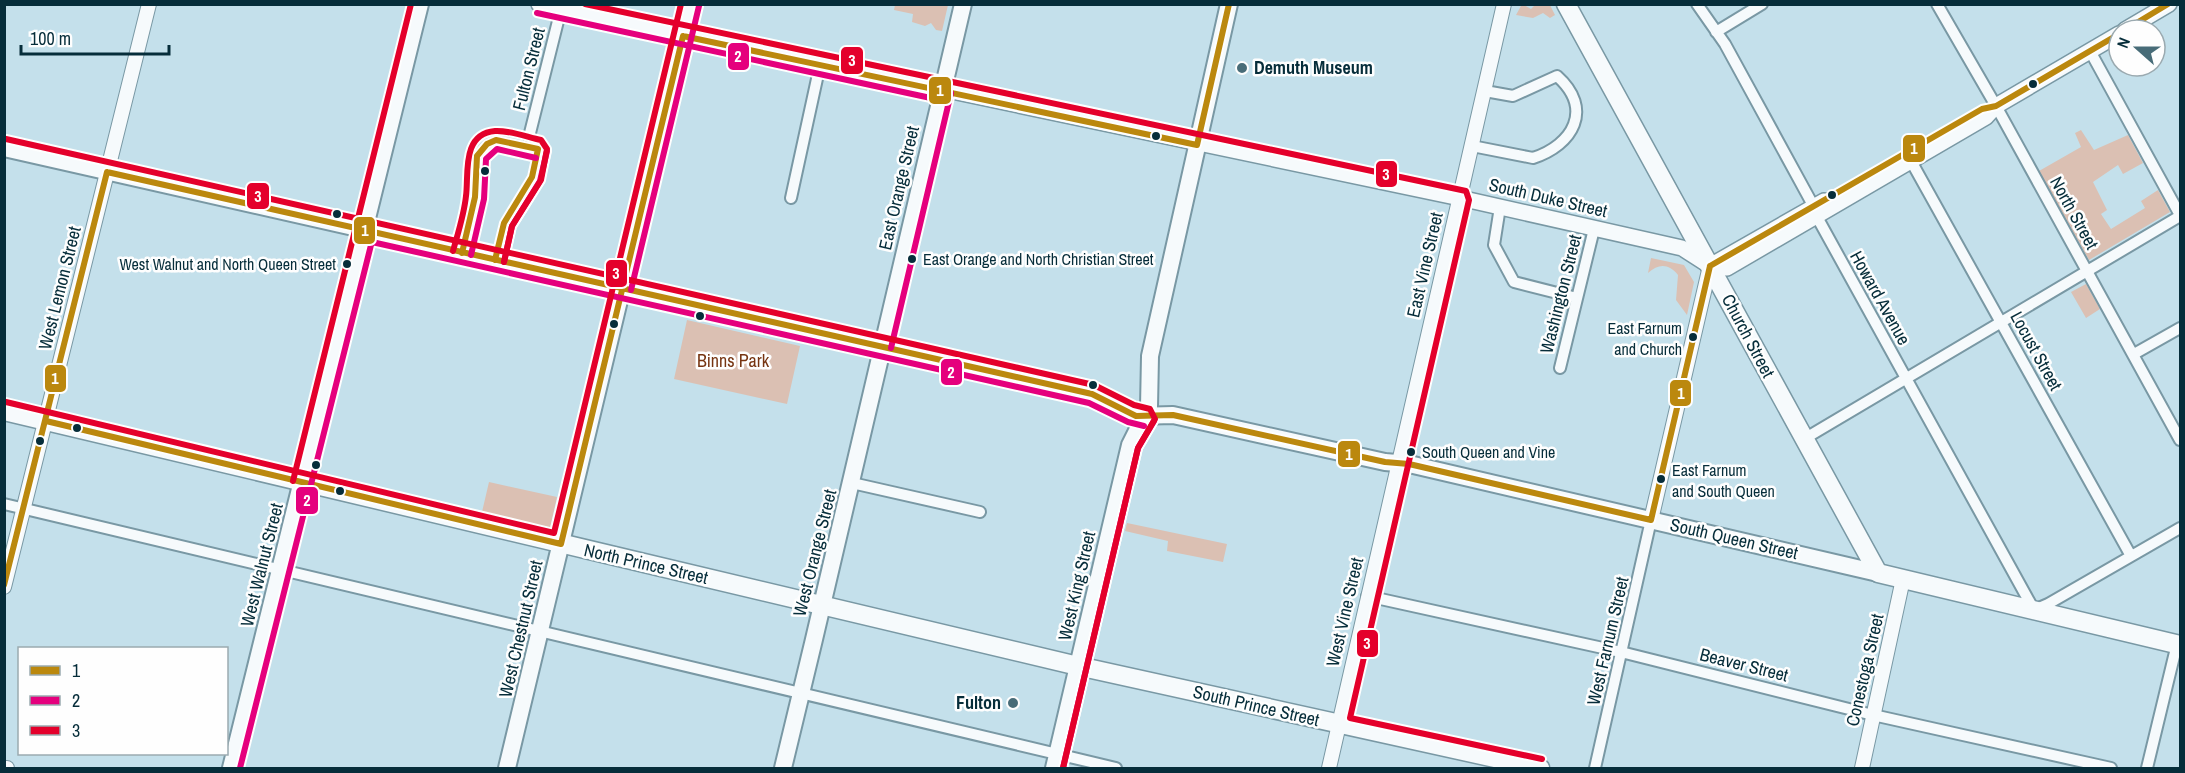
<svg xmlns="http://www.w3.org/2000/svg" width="2185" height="773" font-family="'Archivo Narrow',sans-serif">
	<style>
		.green { fill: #dbc0b3 }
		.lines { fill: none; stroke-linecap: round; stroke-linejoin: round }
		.minor-casing { stroke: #7998a4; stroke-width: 14 }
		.tertiary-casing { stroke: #7998a4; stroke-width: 16 }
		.secondary-casing { stroke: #7998a4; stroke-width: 18 }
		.primary-casing { stroke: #7998a4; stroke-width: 20 }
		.trunk-casing { stroke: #7998a4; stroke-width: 21 }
		.minor { stroke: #f6fafc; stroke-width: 10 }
		.tertiary { stroke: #f6fafc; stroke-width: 14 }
		.secondary { stroke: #f6fafc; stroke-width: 15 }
		.primary { stroke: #f6fafc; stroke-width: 16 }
		.trunk { stroke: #f6fafc; stroke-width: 18 }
		.bus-1-casing { stroke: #fefefe; stroke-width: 10 }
		.bus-2-casing { stroke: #fefefe; stroke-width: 10 }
		.bus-3-casing { stroke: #fefefe; stroke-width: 10 }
		.bus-1 { stroke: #bb880e; stroke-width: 6 }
		.bus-2 { stroke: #e5007d; stroke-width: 6 }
		.bus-3 { stroke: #e4002b; stroke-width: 6 }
		.poi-dot { fill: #486c78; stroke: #fefefe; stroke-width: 2 }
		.bus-dot { fill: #062d3a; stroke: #fefefe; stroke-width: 2 }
		.labels { text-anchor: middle; stroke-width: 5; stroke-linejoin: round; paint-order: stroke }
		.bus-label { font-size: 16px; fill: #062d3a; stroke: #fefefe; text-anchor: start }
		.poi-label { font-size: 18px; font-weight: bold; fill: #062d3a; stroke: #fefefe; text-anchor: start }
		.street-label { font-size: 18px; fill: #062d3a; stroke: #fefefe }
		.park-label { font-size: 18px; fill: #763411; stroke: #fefefe }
		.line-badge { stroke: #fefefe; stroke-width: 2 }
		.badge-label { font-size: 16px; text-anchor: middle; font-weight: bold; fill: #fff }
	</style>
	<rect width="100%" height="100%" fill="#c4e0eb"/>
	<path class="green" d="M 1522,4 L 1531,9 L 1535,5 L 1550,5 L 1555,15 L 1550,18 L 1543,13 L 1533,18 L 1516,15 Z
		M 895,5 L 948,5 L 942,31 L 936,30 L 931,23 L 925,26 L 912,22 L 913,14 L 894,10 Z
		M 2081,130 L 2094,150 L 2128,135 L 2143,163 L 2123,174 L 2118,165 L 2093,182 L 2107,210 L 2101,214 L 2111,229 L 2145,208 L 2141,201 L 2158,190 L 2170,212 L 2089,260 L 2039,171 L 2081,147 L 2075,133 Z
		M 1651,258 L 1684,265 L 1694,282 L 1687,315 L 1676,300 L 1678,275 C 1669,264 1659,263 1648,273 Z
		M 2086,284 L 2100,309 L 2086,318 L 2071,292 Z
		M 687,320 L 800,346 L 787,404 L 674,379 Z
		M 489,482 L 557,497 L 550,528 L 482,512 Z
		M 1127,523 L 1227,544 L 1223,562 L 1167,551 L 1168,541 L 1125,531 Z"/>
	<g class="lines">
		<g class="minor-casing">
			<path id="minor" d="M 1697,4 L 1725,44 L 1814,207 L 1817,217 L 2034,610 L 2048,604 L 2180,528
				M 1937,4 L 1996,106 L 2180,440
				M 1716,32 L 1762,4
				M 2090,51 L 2180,215
				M 529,137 L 561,9
				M 1472,146 L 1533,158 C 1573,145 1594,109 1557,76 L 1513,96 L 1485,91
				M 1911,161 L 2131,556
				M 791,198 L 820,65
				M 1500,207 L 1494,245 L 1514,282 L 1577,298
				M 2134,354 L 2180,328
				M 1560,368 L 1594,229
				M 1804,439 L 2180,216
				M 852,483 L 980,512
				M 4,504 L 1116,768
				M 1367,596 L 1621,652 L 1873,715 L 2111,768
				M 1595,768 L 1651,520
				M 2147,768 L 2177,644"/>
		</g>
		<g class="tertiary-casing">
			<path id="tertiary" d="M 1651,520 L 1710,266
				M 4,587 L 149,4
				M 4,768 L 7,768
				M 1329,768 L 1504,4
				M 1862,768 L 1903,579"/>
		</g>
		<g class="secondary-casing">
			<path id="secondary" d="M 539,4 L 1460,198 L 1682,248 L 1710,266 L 1727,268 L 1986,117 L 1996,106 L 2119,34
				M 2125,30 L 2169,4
				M 1710,266 L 1824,201"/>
		</g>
		<g class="primary-casing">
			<path id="primary" d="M 4,148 L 1092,394 L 1136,416 L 1173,415 L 1385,462 L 1409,464 L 1878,573
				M 231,768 L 420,4
				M 507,768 L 690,4
				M 783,768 C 845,514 902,259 963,4
				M 1054,768 L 1130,445 L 1149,407 L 1150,356 L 1229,4"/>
		</g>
		<g class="trunk-casing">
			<path id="trunk" d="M 1566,4 L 1878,573 L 2180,645
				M 4,411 L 1078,666 L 1540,768"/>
		</g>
		<use href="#minor" class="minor"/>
		<use href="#tertiary" class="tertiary"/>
		<use href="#secondary" class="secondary"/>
		<use href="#primary" class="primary"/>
		<use href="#trunk" class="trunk"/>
		<g class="bus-1-casing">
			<path id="bus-1" d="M 2125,30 L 2168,4
				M 683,36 L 1197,145
				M 1197,145 L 1229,4
				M 107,172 L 1092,394 L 1136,416 L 1173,415 L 1385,462 L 1409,464 L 1651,520
				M 462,253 L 475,197 L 477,156 L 487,144 L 496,140 L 538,149
				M 495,260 L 504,223 L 532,177 L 538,149
				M 1710,266 L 1982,109 L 1996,106 L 2119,34
				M 46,421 L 561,544
				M 1651,520 L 1710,266
				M 561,544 L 683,36
				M 4,585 L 107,172"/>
		</g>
		<g class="bus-2-casing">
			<path id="bus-2" d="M 537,13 L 940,100
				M 363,240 L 1089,403 L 1128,422 L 1144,426
				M 471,255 L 484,199 L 486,159 L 497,149 L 536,158
				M 504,262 L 512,226 L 540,181 L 547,151
				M 631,290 L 699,6
				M 891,348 L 951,93
				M 240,768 L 374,233
				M 1063,768 L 1138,448 L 1154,421"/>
		</g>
		<g class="bus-3-casing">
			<path id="bus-3" d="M 585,4 L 1466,191 L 1469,200 L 1350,718 L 1542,759
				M 6,139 L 1094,385 L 1134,405 L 1150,409 L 1155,419 L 1138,448 L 1063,768
				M 453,251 C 458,233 464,215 466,196 C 469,174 461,134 495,131 C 509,130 527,137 541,140 L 547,149 L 541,180 L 512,226 L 504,262
				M 6,402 L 554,533 L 681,4
				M 293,481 L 411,4"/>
		</g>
		<use href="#bus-1" class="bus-1"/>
		<use href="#bus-2" class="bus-2"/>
		<use href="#bus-3" class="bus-3"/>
	</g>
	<g class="poi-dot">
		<circle cx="1242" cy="68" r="6"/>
		<circle cx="1013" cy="703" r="6"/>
	</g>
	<g class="bus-dot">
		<circle cx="2033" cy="84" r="5"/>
		<circle cx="1156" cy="136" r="5"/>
		<circle cx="485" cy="171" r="5"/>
		<circle cx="1832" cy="195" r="5"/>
		<circle cx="337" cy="214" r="5"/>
		<circle cx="912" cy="259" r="5"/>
		<circle cx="347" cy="264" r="5"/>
		<circle cx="700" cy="316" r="5"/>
		<circle cx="614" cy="324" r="5"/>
		<circle cx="1693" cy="337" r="5"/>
		<circle cx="1093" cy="385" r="5"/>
		<circle cx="77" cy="428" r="5"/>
		<circle cx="40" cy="441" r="5"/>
		<circle cx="1411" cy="452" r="5"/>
		<circle cx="316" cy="465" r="5"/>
		<circle cx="1661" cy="479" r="5"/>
		<circle cx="340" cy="491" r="5"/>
	</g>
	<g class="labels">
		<g class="bus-label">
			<text x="923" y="265">East Orange and North Christian Street</text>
			<text x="336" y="270" text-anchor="end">West Walnut and North Queen Street</text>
			<text x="1682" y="334" text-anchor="end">East Farnum<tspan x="1682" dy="21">and Church</tspan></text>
			<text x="1422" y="458">South Queen and Vine</text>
			<text x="1672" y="476">East Farnum<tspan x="1672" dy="21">and South Queen</tspan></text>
		</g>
		<g class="poi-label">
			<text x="1254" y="74">Demuth Museum</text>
			<text x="1001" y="709" text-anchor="end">Fulton</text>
		</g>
		<g class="street-label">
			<text transform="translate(529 69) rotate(-76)" y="6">Fulton Street</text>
			<text transform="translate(899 188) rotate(-77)" y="6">East Orange Street</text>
			<text transform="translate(1548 198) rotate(13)" y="6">South Duke Street</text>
			<text transform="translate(2074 213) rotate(61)" y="6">North Street</text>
			<text transform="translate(1425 265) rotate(-77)" y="6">East Vine Street</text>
			<text transform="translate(60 288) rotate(-76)" y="6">West Lemon Street</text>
			<text transform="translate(1561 294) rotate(-76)" y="6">Washington Street</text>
			<text transform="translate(1880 298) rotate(61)" y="6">Howard Avenue</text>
			<text transform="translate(1748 336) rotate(62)" y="6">Church Street</text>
			<text transform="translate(2036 351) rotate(61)" y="6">Locust Street</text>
			<text transform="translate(1734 539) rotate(13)" y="6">South Queen Street</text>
			<text transform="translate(815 553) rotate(-76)" y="6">West Orange Street</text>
			<text transform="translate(646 564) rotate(13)" y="6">North Prince Street</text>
			<text transform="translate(262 565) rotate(-76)" y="6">West Walnut Street</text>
			<text transform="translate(1077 586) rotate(-77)" y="6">West King Street</text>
			<text transform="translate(1345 612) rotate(-77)" y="6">West Vine Street</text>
			<text transform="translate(521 629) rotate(-77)" y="6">West Chestnut Street</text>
			<text transform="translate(1608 641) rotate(-77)" y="6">West Farnum Street</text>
			<text transform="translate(1744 665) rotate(14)" y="6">Beaver Street</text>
			<text transform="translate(1865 670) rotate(-77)" y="6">Conestoga Street</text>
			<text transform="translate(1256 706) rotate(13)" y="6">South Prince Street</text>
		</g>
		<g class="park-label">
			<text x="733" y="367">Binns Park</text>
		</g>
	</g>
	<g class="line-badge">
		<rect x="727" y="42" width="23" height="29" rx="6" fill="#e5007d"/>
		<rect x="840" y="46" width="24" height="29" rx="6" fill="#e4002b"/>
		<rect x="928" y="76" width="24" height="29" rx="6" fill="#bb880e"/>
		<rect x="1902" y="134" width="24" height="29" rx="6" fill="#bb880e"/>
		<rect x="1375" y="160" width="23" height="28" rx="6" fill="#e4002b"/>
		<rect x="246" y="182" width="24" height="28" rx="6" fill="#e4002b"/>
		<rect x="353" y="216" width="23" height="29" rx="6" fill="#bb880e"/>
		<rect x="605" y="259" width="23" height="29" rx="6" fill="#e4002b"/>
		<rect x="940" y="358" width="23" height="28" rx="6" fill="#e5007d"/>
		<rect x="44" y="364" width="23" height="29" rx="6" fill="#bb880e"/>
		<rect x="1669" y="379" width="23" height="28" rx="6" fill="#bb880e"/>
		<rect x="1337" y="440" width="24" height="28" rx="6" fill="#bb880e"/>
		<rect x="295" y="486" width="24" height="29" rx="6" fill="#e5007d"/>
		<rect x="1356" y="629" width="23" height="29" rx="6" fill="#e4002b"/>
	</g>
	<g class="badge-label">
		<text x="738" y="62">2</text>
		<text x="852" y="66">3</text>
		<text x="940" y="96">1</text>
		<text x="1914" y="154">1</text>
		<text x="1386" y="180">3</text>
		<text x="258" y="202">3</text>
		<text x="365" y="236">1</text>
		<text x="616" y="279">3</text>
		<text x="951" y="378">2</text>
		<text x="55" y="384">1</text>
		<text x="1681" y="399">1</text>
		<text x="1349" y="460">1</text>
		<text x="307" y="506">2</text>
		<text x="1367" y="649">3</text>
	</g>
	<rect width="2185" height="773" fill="none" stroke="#062d3a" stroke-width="12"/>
	<rect x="18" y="647" width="210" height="108" fill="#fefefe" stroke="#9baab0" stroke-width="1.5"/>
	<rect x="30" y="666" width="30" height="9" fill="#bb880e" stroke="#9baab0" stroke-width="1.5"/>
	<text x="72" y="677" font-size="18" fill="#062d3a">1</text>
	<rect x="30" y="696" width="30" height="9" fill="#e5007d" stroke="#9baab0" stroke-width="1.5"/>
	<text x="72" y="707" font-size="18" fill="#062d3a">2</text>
	<rect x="30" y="726" width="30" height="9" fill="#e4002b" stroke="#9baab0" stroke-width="1.5"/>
	<text x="72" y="737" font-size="18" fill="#062d3a">3</text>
	<g transform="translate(2137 48) rotate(291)"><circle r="28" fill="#fefefe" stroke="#9baab0" stroke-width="1.5"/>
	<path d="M0-4.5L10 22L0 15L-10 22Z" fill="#486c78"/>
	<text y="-9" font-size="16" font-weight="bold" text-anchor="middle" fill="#062d3a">N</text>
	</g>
	<path d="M21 45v9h148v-9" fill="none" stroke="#062d3a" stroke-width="3"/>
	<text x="30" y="45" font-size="18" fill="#062d3a" stroke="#fefefe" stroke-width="4.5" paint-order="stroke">100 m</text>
</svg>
